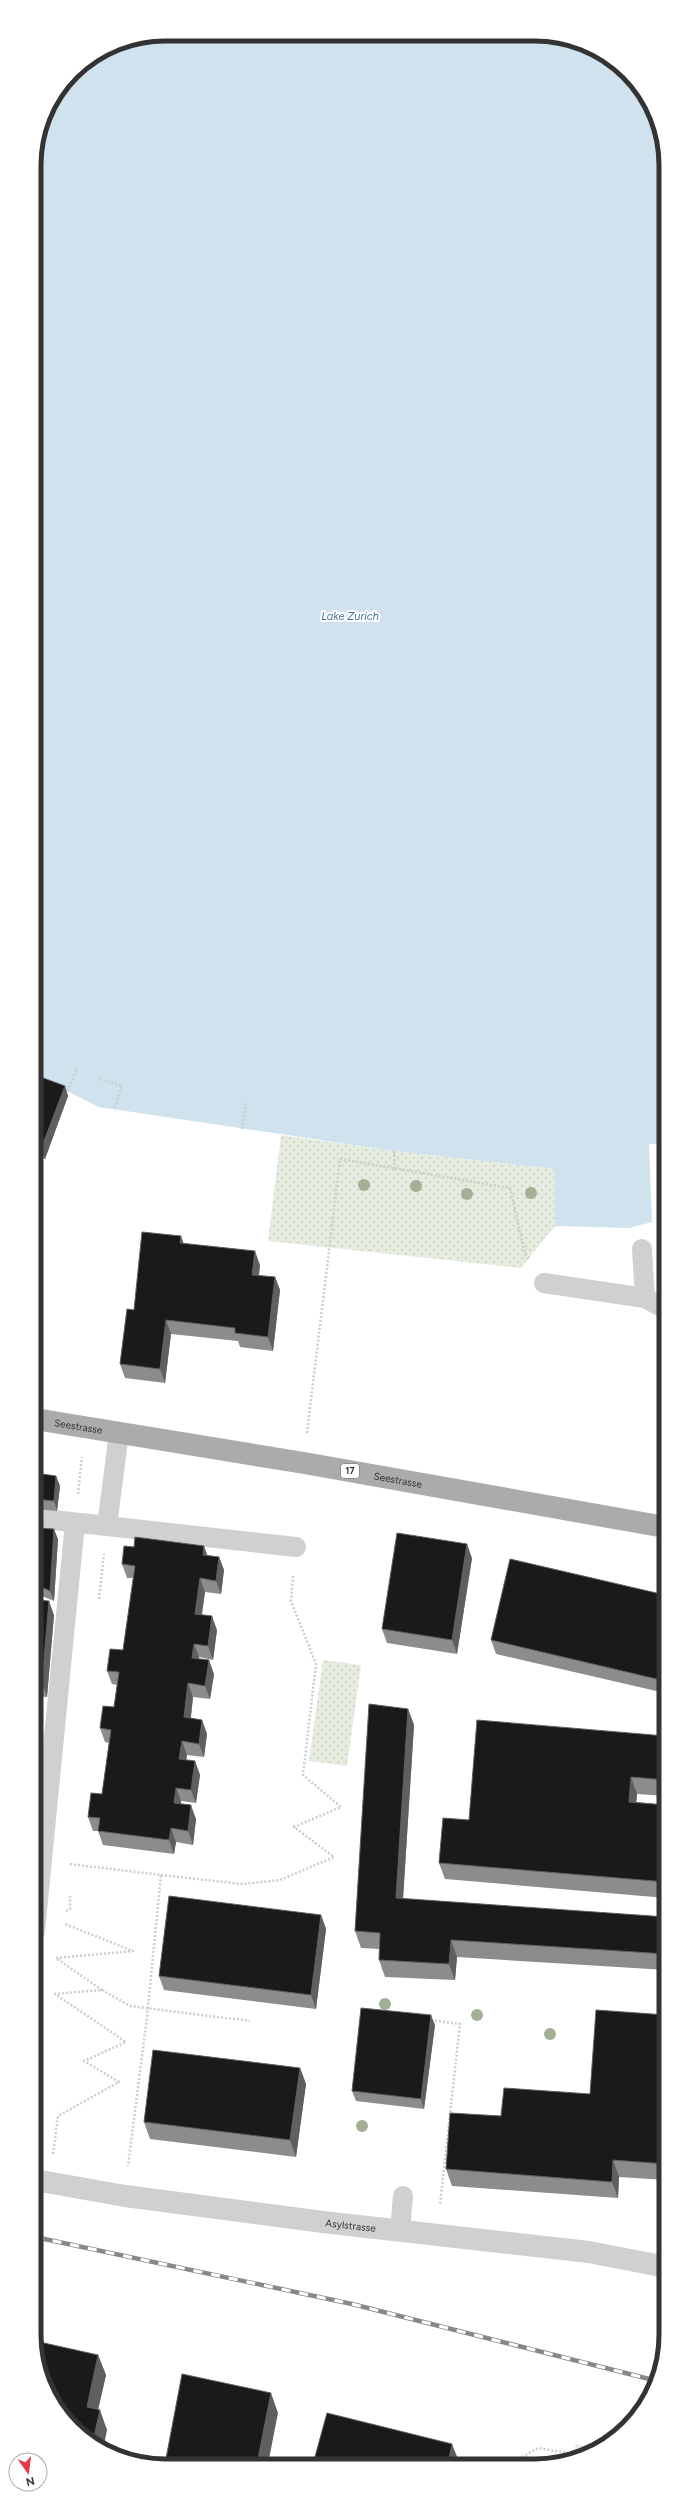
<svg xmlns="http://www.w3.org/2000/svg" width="700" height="2500" font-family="Figtree,sans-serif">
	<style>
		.park { fill: url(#park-dots) }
		.water { fill: #cfe2ee }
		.pier { fill: #fff }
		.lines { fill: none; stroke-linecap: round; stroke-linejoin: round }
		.path { stroke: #cdcdcd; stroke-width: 2.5; stroke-dasharray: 2 2; stroke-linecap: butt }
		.service { stroke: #d0d0d0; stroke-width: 20 }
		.minor { stroke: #d0d0d0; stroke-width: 22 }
		.primary { stroke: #ababab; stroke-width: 22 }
		.rail-casing { stroke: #888; stroke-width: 4.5 }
		.rail { stroke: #fff; stroke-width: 3; stroke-dasharray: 9; stroke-linecap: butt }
		.tree { fill: #a2b095 }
		.wall { fill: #8c8c8c }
		.shaded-wall { fill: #5f5f5f }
		.building { fill: #1a1a1a; stroke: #5f5f5f }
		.labels { text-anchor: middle; stroke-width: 4; stroke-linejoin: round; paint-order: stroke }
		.shield { fill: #fff; stroke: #707070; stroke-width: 1 }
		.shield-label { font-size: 9px; font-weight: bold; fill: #333 }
		.street-label { font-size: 10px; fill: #333; stroke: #fff }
		.water-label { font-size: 11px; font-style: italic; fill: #3f7597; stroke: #fff }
		.rim { fill: none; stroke: #333; stroke-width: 5 }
	</style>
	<defs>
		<pattern id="park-dots" width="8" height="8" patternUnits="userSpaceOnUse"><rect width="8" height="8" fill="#e6ecdf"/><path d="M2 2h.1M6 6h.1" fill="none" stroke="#c6cbc0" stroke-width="1.8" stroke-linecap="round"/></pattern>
	</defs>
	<rect width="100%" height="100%" fill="#fff"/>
	<path class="park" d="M 281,1135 L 394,1151 L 554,1169 L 555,1226 L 521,1268 L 268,1241 Z
		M 323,1660 L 361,1665 L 347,1766 L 309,1761 Z
		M 576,2444 L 597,2450 L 573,2458 Z"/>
	<path class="water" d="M 165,34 L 561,37 C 574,41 590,45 602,52 C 642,78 652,104 665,147 L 665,1221 L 652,1222 L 629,1228 L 555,1226 L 554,1169 L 394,1151 L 99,1107 L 35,1075 L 34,156 L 44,114 L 72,72 L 115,44 Z"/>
	<path class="pier" d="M 649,1144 L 664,1144 L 665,1221 L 652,1222 Z"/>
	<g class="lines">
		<path class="path" d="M 100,1079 L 122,1086 L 114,1109
			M 68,1091 L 77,1067
			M 242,1129 L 246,1102
			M 394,1151 L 395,1170
			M 307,1433 L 340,1159 L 510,1188 L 525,1254 L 529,1259
			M 78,1494 L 82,1457
			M 99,1599 L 104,1554
			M 70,1864 L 161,1875 L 147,2017 L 128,2166
			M 161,1875 L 242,1884 L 280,1880 L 334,1857 L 294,1827 L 341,1807 L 303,1775 L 316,1664 L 291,1601 L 293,1576
			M 66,1911 L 70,1909 L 70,1896
			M 102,1990 L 130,2006 L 250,2021
			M 431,2020 L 460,2024 L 440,2205
			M 53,2154 L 58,2116 L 119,2082 L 84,2061 L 126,2042 L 55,1994 L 102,1990 L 56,1958 L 133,1951 L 65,1924
			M 508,2465 L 538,2448 L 574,2454"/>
		<path class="service" d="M 642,1249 L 645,1298 L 665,1309
			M 544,1283 L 645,1298
			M 119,1433 L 107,1526 L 296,1547
			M 35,1518 L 107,1526
			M 35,1931 L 75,1523
			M 400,2231 L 403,2196"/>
		<path class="minor" id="s1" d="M 35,2180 L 125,2196 L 323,2222 L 589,2252 L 666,2267"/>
		<path class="primary" id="s2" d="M 35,1419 L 304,1463 L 665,1527"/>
		<g class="rail-casing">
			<path id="rail" d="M 35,2237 L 352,2304 L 657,2381"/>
		</g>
		<use href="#rail" class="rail"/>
	</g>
	<g class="tree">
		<circle cx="364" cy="1185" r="6"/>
		<circle cx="416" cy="1186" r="6"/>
		<circle cx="531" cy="1193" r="6"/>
		<circle cx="467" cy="1194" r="6"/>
		<circle cx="385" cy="2004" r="6"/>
		<circle cx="477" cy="2015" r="6"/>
		<circle cx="550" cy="2034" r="6"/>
		<circle cx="362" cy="2126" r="6"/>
	</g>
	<path class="wall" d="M 35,1075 L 65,1086 L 68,1096 L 45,1159 L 35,1156 Z
		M 183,1243 L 260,1265 L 259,1275 L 275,1277 L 280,1290 L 273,1351 L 240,1347 L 238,1341 L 171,1334 L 165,1383 L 125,1378 L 120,1364 L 134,1310 Z
		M 35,1473 L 56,1476 L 60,1486 L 57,1511 L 35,1509 Z
		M 35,1528 L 58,1539 L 54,1601 L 35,1593 Z
		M 207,1555 L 219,1557 L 224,1570 L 221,1594 L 205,1592 L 202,1614 L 217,1630 L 213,1660 L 199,1657 L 199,1659 L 214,1674 L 210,1699 L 193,1697 L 191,1718 L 202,1720 L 207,1734 L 204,1757 L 187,1755 L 186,1760 L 195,1761 L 200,1775 L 196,1803 L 181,1801 L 181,1804 L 196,1819 L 193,1845 L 176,1842 L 174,1854 L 103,1845 L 98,1831 L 93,1831 L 88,1817 L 102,1794 L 109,1743 L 105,1742 L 100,1728 L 114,1707 L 117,1685 L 112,1684 L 107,1671 L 123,1650 L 133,1578 L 127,1578 L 122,1564 Z
		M 472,1558 L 457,1654 L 387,1643 L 382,1629 Z
		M 665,1595 L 665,1693 L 496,1654 L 491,1640 Z
		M 35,1600 L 54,1615 L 47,1697 L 35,1696 Z
		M 408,1709 L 414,1725 L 403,1899 L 666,1917 L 666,1970 L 457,1957 L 455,1980 L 385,1977 L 379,1960 L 379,1949 L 361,1948 L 355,1931 Z
		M 665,1736 L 666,1796 L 637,1794 L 636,1802 L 666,1805 L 666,1898 L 445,1879 L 439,1863 L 469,1820 Z
		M 321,1915 L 326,1929 L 316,2009 L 164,1990 L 159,1976 Z
		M 666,2015 L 666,2180 L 619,2177 L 618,2198 L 452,2186 L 446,2169 L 501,2116 L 590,2094 Z
		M 435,2025 L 424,2109 L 356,2101 L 352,2091 Z
		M 300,2068 L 306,2084 L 296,2157 L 150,2139 L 144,2122 Z
		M 98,2355 L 106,2375 L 98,2410 L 107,2430 L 99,2448 L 67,2422 Z"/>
	<path class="shaded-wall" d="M 65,1086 L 68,1096 L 45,1159 L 41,1149 Z
		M 181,1236 L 186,1250 L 180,1243 Z
		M 255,1251 L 260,1265 L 257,1288 L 252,1275 Z
		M 275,1277 L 280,1290 L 273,1351 L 268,1337 Z
		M 166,1320 L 171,1334 L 165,1383 L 160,1369 Z
		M 56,1476 L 60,1486 L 57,1511 L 54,1501 Z
		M 54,1529 L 58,1539 L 54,1601 L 50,1591 Z
		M 467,1544 L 472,1558 L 457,1654 L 452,1640 Z
		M 204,1546 L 209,1560 L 203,1555 Z
		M 219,1557 L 224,1570 L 221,1594 L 216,1581 Z
		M 200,1578 L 205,1592 L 200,1627 L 195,1614 Z
		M 49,1601 L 54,1615 L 47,1697 L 42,1683 Z
		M 212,1616 L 217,1630 L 213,1660 L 208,1646 Z
		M 194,1644 L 199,1657 L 197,1672 L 192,1658 Z
		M 209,1660 L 214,1674 L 210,1699 L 205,1686 Z
		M 188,1683 L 193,1697 L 189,1731 L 184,1717 Z
		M 408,1709 L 414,1725 L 402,1915 L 396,1898 Z
		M 202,1720 L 207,1734 L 204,1757 L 199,1744 Z
		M 182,1741 L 187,1755 L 184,1773 L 179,1759 Z
		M 195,1761 L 200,1775 L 196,1803 L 191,1790 Z
		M 631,1777 L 637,1794 L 635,1818 L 629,1802 Z
		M 176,1788 L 181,1801 L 179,1817 L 174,1803 Z
		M 191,1805 L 196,1819 L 193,1845 L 188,1831 Z
		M 171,1828 L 176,1842 L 174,1854 L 169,1840 Z
		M 321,1915 L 326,1929 L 316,2009 L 311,1995 Z
		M 451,1940 L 457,1957 L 455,1980 L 449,1964 Z
		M 431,2015 L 435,2025 L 424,2109 L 421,2099 Z
		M 300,2068 L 306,2084 L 296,2157 L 290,2140 Z
		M 613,2160 L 619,2177 L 618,2198 L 612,2182 Z
		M 98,2355 L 106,2375 L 94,2427 L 87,2407 Z
		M 271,2393 L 278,2413 L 268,2464 L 257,2464 Z
		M 100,2410 L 107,2430 L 103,2450 L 99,2448 L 95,2445 L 93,2441 Z
		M 452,2444 L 460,2464 L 459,2465 L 448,2464 Z"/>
	<path class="building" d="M 35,1075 L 65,1086 L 41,1149 L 35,1147 Z
		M 142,1232 L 181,1236 L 180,1243 L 255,1251 L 252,1275 L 275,1277 L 268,1337 L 235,1333 L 235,1328 L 166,1320 L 160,1369 L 120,1364 L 127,1309 L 134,1310 Z
		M 35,1473 L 56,1476 L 54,1501 L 35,1499 Z
		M 35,1528 L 54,1529 L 50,1591 L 35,1584 Z
		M 397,1533 L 467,1544 L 452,1640 L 382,1629 Z
		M 135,1537 L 204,1546 L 203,1555 L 219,1557 L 216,1581 L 200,1578 L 195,1614 L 212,1616 L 208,1646 L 194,1644 L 192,1658 L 209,1660 L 205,1686 L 188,1683 L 184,1717 L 202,1720 L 199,1744 L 182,1741 L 179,1759 L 195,1761 L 191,1790 L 176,1788 L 174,1803 L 191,1805 L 188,1831 L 171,1828 L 169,1840 L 98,1831 L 100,1818 L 88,1817 L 91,1793 L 102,1794 L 111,1730 L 100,1728 L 103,1706 L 114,1707 L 119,1672 L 107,1671 L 110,1649 L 123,1650 L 135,1566 L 122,1564 L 124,1546 L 134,1547 Z
		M 510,1559 L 665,1595 L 665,1681 L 491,1640 Z
		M 35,1600 L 49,1601 L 42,1683 L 35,1683 Z
		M 369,1704 L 408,1709 L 396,1898 L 666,1917 L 666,1954 L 451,1940 L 449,1964 L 379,1960 L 380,1933 L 355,1931 Z
		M 477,1720 L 665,1736 L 666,1780 L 631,1777 L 629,1802 L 666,1805 L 666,1882 L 439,1863 L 443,1818 L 469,1820 Z
		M 169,1896 L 321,1915 L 311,1995 L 159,1976 Z
		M 361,2008 L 431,2015 L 421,2099 L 352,2091 Z
		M 596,2010 L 666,2015 L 666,2164 L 613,2160 L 612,2182 L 446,2169 L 450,2113 L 501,2116 L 504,2088 L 590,2094 Z
		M 153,2050 L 300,2068 L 290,2140 L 144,2122 Z
		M 35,2341 L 98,2355 L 87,2407 L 100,2410 L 93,2441 L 89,2440 L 67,2422 L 47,2393 L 35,2353 Z
		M 182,2374 L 271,2393 L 257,2464 L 165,2464 Z
		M 327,2413 L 452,2444 L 448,2464 L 313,2464 Z"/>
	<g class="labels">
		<rect class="shield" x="341" y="1464" width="18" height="14" rx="3"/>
		<g class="shield-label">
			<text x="350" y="1474">17</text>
		</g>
		<g class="street-label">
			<text dy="4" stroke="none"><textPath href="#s2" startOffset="44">Seestrasse</textPath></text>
			<text dy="4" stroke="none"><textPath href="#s2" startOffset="368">Seestrasse</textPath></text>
			<text dy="4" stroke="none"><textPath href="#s1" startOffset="319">Asylstrasse</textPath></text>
		</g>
		<g class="water-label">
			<text x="350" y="620">Lake Zurich</text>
		</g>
	</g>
	<path d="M0 0H700V2500H0ZM165 41H535A124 124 0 0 1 659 165V2335A124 124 0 0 1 535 2459H165A124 124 0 0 1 41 2335V165A124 124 0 0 1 165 41Z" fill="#fff" fill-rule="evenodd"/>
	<path class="rim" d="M165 41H535A124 124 0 0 1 659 165V2335A124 124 0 0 1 535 2459H165A124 124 0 0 1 41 2335V165A124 124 0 0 1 165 41Z"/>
	<g transform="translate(28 2472) rotate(166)"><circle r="19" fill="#ffffff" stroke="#adadad"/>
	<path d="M0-3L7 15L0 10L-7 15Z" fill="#e63946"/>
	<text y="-6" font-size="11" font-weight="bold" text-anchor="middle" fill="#333333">N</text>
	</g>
</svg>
